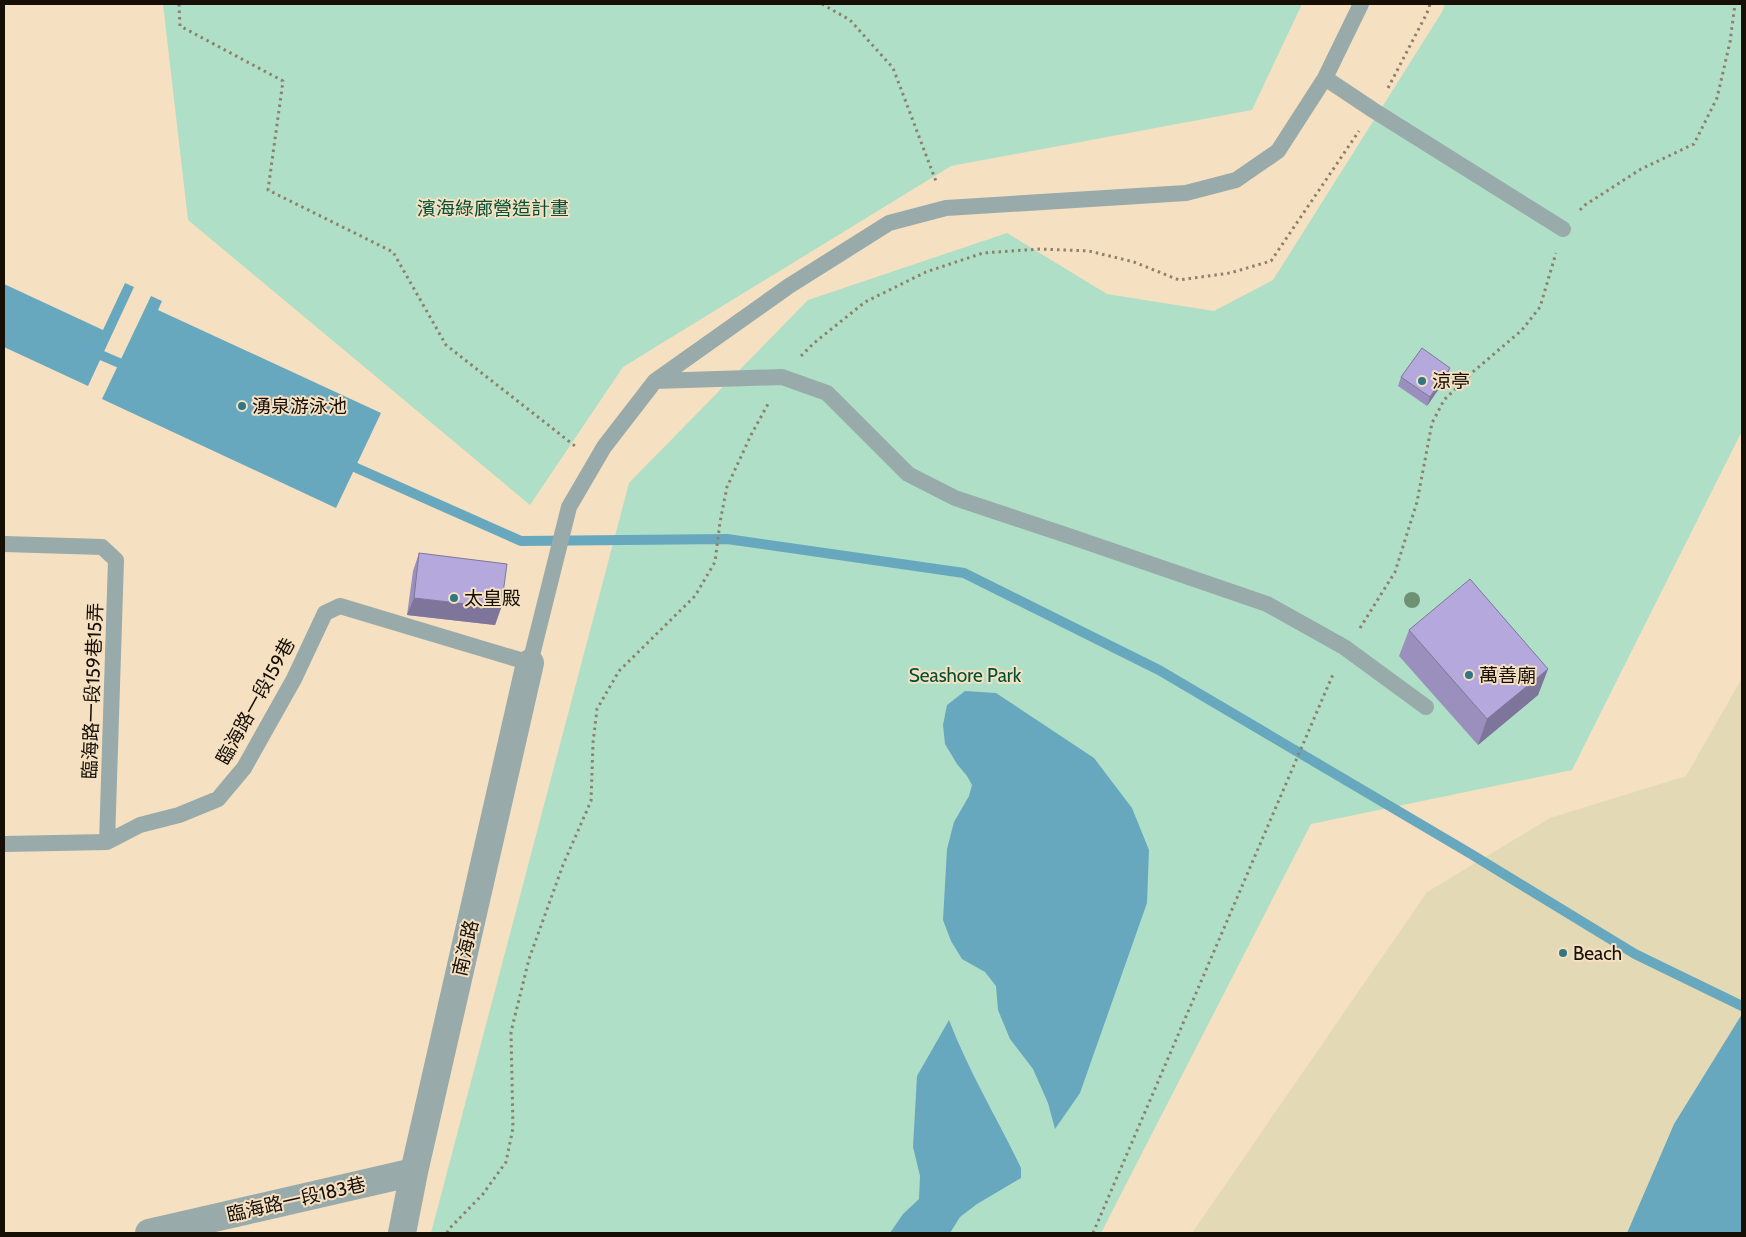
<svg xmlns="http://www.w3.org/2000/svg" width="1746" height="1237" font-family="Cabin,'Noto Sans TC',sans-serif">
	<style>
		.green { fill: #afdfc7 }
		.sand { fill: #e3dab5 }
		.water { fill: #67a8bf }
		.lines { fill: none; stroke-linecap: round; stroke-linejoin: round }
		.stream { stroke: #67a8bf; stroke-width: 10 }
		.path { stroke: #8e806b; stroke-width: 3; stroke-dasharray: 2.5 4; stroke-linecap: butt }
		.lane { stroke: #98aaa9; stroke-width: 16 }
		.street { stroke: #98aaa9; stroke-width: 28 }
		.tree { fill: #6e9175 }
		.wall { fill: #9b90bd }
		.shaded-wall { fill: #7e769a }
		.building { fill: #b4a8dc; stroke: #7e769a }
		.poi-dot { fill: #317684; stroke: #f5e0c2; stroke-width: 2 }
		.labels { text-anchor: middle; stroke-width: 4; stroke-linejoin: round; paint-order: stroke }
		.park-label { font-size: 19px; fill: #005136; stroke: #f5e0c2 }
		.poi-label { font-size: 19px; fill: #160f05; stroke: #f5e0c2; text-anchor: start }
		.street-label { font-size: 19px; fill: #160f05; stroke: #f5e0c2 }
	</style>
	<rect width="100%" height="100%" fill="#f5e0c2"/>
	<path class="green" d="M 163,4 L 1302,4 L 1252,110 L 951,166 L 623,367 L 530,505 L 188,220 Z
		M 1445,4 L 1742,4 L 1742,431 L 1572,770 L 1311,824 L 1101,1233 L 431,1233 L 629,483 L 808,300 L 1007,233 L 1107,294 L 1214,311 L 1273,280 L 1442,12 Z"/>
	<path class="sand" d="M 1742,678 L 1742,1014 L 1674,1124 L 1627,1233 L 1192,1233 L 1427,892 L 1550,818 L 1686,776 Z"/>
	<path class="water" d="M 125,283 L 134,287 L 88,386 L 4,347 L 4,284 L 103,330 Z
		M 151,296 L 162,301 L 158,310 L 381,413 L 336,508 L 102,399 Z
		M 965,691 L 996,693 L 1094,758 L 1132,808 L 1149,850 L 1147,903 L 1080,1093 L 1055,1129 L 1048,1103 L 1033,1069 L 1010,1039 L 998,1010 L 996,986 L 985,972 L 962,959 L 951,941 L 943,920 L 947,849 L 954,822 L 969,796 L 972,785 L 967,776 L 957,764 L 945,744 L 943,725 L 947,705 Z
		M 1742,1014 L 1742,1233 L 1627,1233 L 1674,1124 Z
		M 949,1020 C 969,1072 997,1118 1021,1168 L 1021,1178 L 977,1204 L 960,1217 L 950,1233 L 890,1233 L 903,1214 L 919,1199 L 920,1176 L 913,1147 L 917,1076 Z"/>
	<g class="lines">
		<path class="stream" d="M 89,350 L 131,368
			M 343,462 L 521,541 L 727,539 L 964,573 L 1159,670 L 1471,854 L 1635,954 L 1742,1006"/>
		<path class="path" d="M 179,4 L 180,26 L 283,81 L 268,190 L 393,252 L 446,345 L 575,446
			M 822,4 L 850,20 L 893,68 L 937,184
			M 1388,88 L 1427,13 L 1430,4
			M 1580,210 L 1585,205 L 1641,169 L 1694,144 L 1717,98 L 1730,42 L 1735,4
			M 801,356 L 814,343 L 865,302 L 926,272 L 983,253 L 1040,249 L 1089,251 L 1134,262 L 1179,280 L 1230,273 L 1271,261 L 1359,131
			M 1360,628 L 1395,572 L 1417,502 L 1432,423 L 1444,400 L 1474,371 L 1522,330 L 1540,307 L 1556,253
			M 447,1233 L 449,1229 L 483,1194 L 506,1162 L 513,1128 L 511,1032 L 529,959 L 563,865 L 591,801 L 593,743 L 597,709 L 619,671 L 695,596 L 715,562 L 720,522 L 727,487 L 751,435 L 768,404
			M 1093,1233 L 1334,672"/>
		<path class="lane" d="M 1325,78 L 1373,110 L 1563,229
			M 655,381 L 782,377 L 827,393 L 908,474 L 955,498 L 1066,535 L 1267,604 L 1344,647 L 1426,707
			M 4,544 L 102,547 L 116,560 L 107,842
			M 4,844 L 107,842 L 140,825 L 179,815 L 218,799 L 244,768 L 294,679 L 325,613 L 340,606 L 530,663 L 569,507 L 604,447 L 655,381 L 789,286 L 889,223 L 946,208 L 1186,193 L 1236,180 L 1278,151 L 1325,78 L 1361,4"/>
		<path class="street" d="M 149,1233 L 414,1172
			M 402,1233 L 414,1172 L 530,663"/>
	</g>
	<circle class="tree" cx="1412" cy="600" r="8"/>
	<path class="wall" d="M 1401,377 L 1447,377 L 1427,406 L 1398,386 Z
		M 419,553 L 501,608 L 495,625 L 407,615 L 413,571 Z
		M 1409,630 L 1548,669 L 1538,695 L 1478,745 L 1399,656 Z"/>
	<path class="shaded-wall" d="M 1450,368 L 1447,377 L 1427,406 L 1430,397 Z
		M 414,598 L 501,608 L 495,625 L 407,615 Z
		M 1548,669 L 1538,695 L 1478,745 L 1487,719 Z"/>
	<path class="building" d="M 1422,348 L 1450,368 L 1430,397 L 1401,377 Z
		M 419,553 L 507,564 L 501,608 L 414,598 Z
		M 1470,579 L 1548,669 L 1487,719 L 1409,630 Z"/>
	<g class="poi-dot">
		<circle cx="1422" cy="381" r="5"/>
		<circle cx="242" cy="406" r="5"/>
		<circle cx="454" cy="598" r="5"/>
		<circle cx="1469" cy="675" r="5"/>
		<circle cx="1563" cy="953" r="5"/>
	</g>
	<g class="labels">
		<g class="park-label">
			<text x="493" y="215">濱海綠廊營造計畫</text>
			<text x="965" y="682">Seashore Park</text>
		</g>
		<g class="poi-label">
			<text x="1432" y="388">涼亭</text>
			<text x="252" y="413">湧泉游泳池</text>
			<text x="464" y="605">太皇殿</text>
			<text x="1479" y="682">萬善廟</text>
			<text x="1573" y="960">Beach</text>
		</g>
		<g class="street-label">
			<text transform="translate(92 691) rotate(-88)" y="7">臨海路一段159巷15弄</text>
			<text transform="translate(255 701) rotate(-61)" y="7">臨海路一段159巷</text>
			<text transform="translate(465 948) rotate(-77)" y="7">南海路</text>
			<text transform="translate(296 1199) rotate(-13)" y="7">臨海路一段183巷</text>
		</g>
	</g>
	<rect width="1746" height="1237" fill="none" stroke="#160f05" stroke-width="10"/>
</svg>
